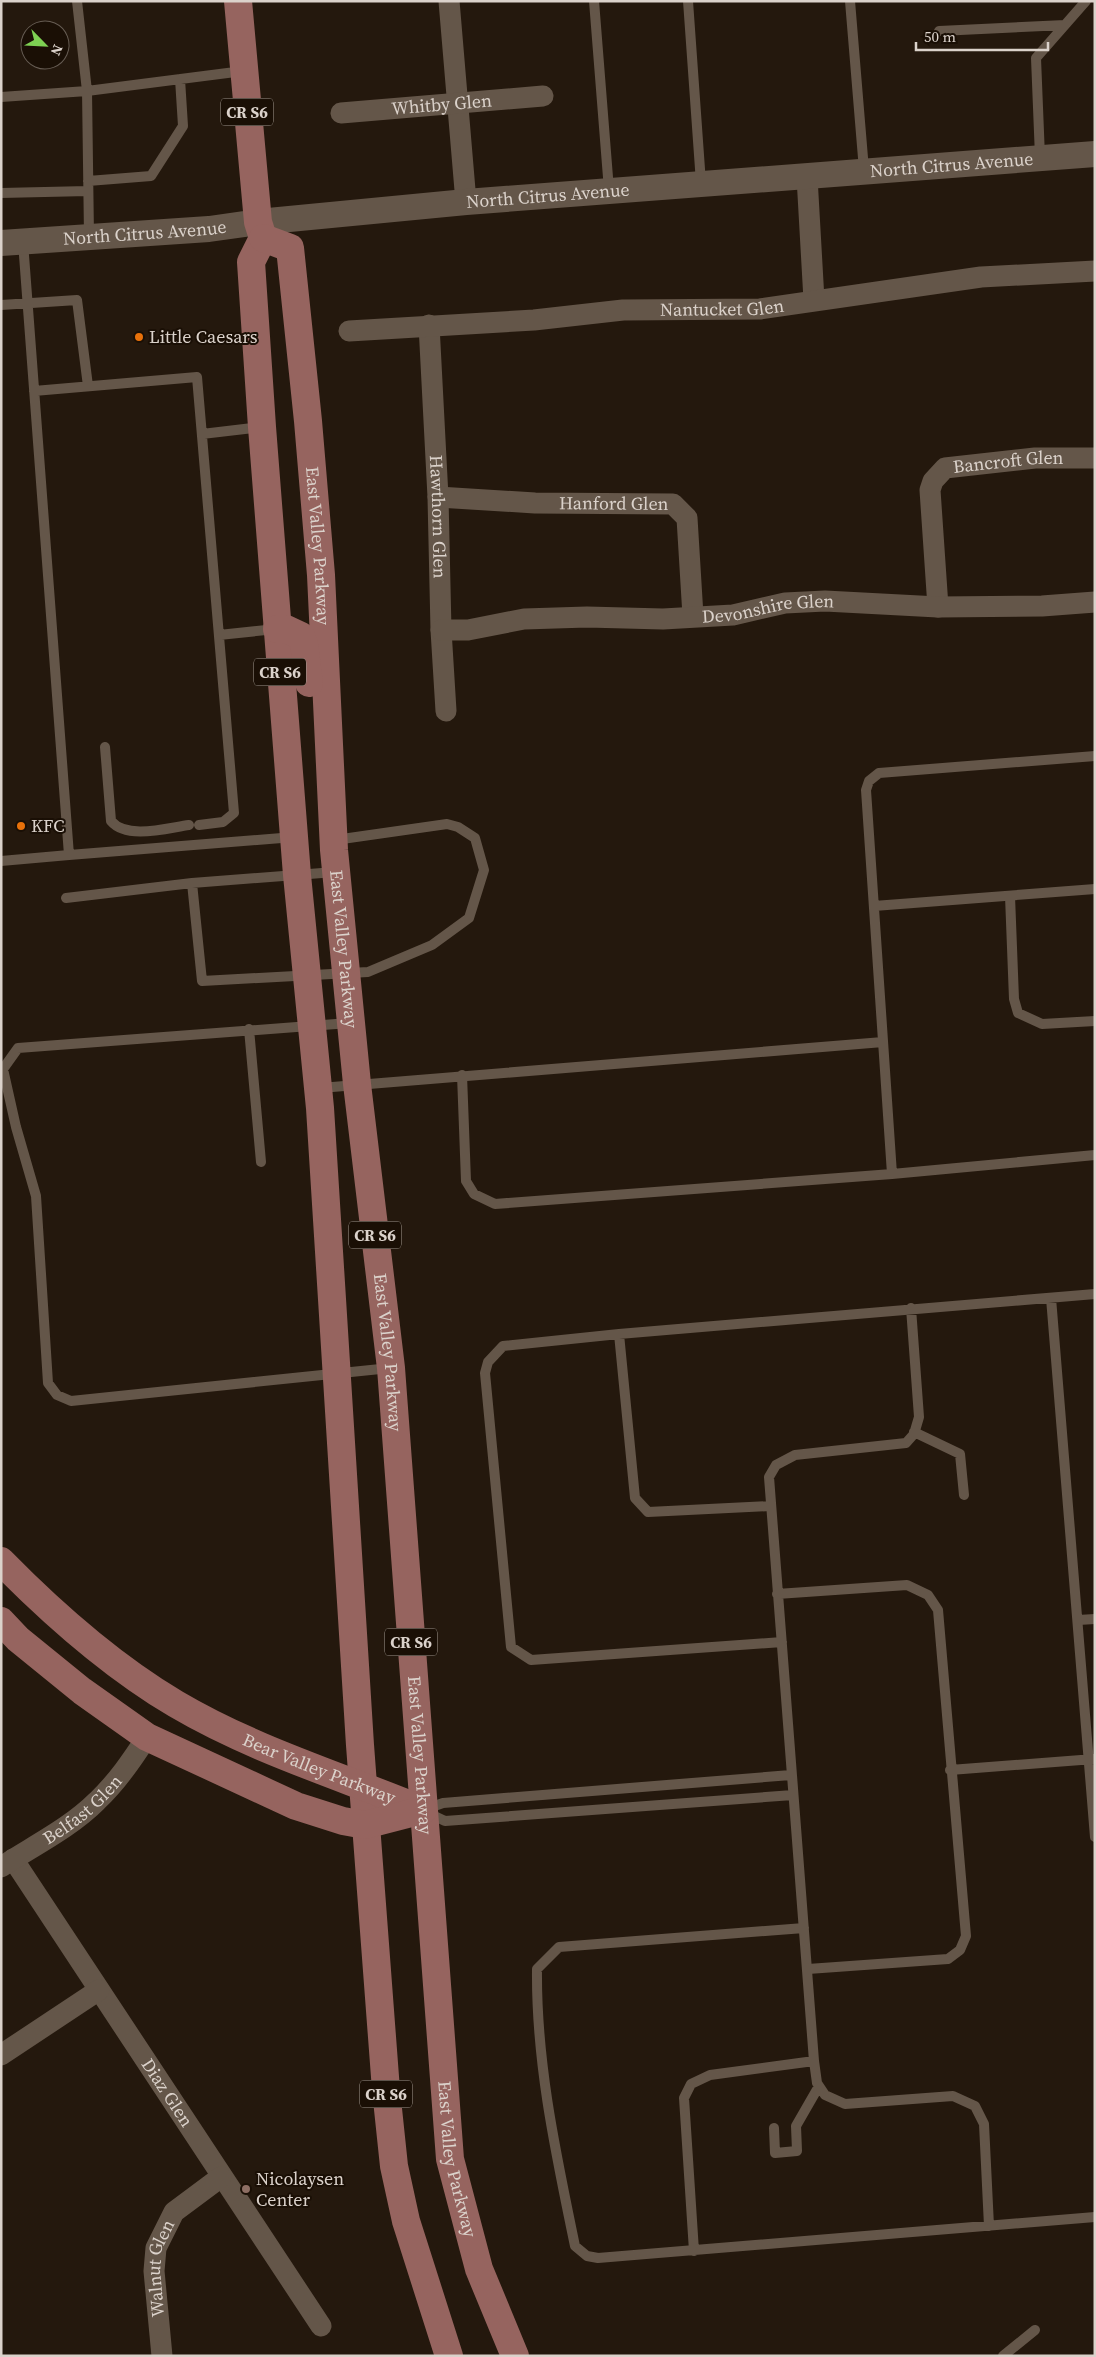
<svg xmlns="http://www.w3.org/2000/svg" width="1096" height="2357" font-family="'Source Serif 4',serif">
	<style>
		.lines { fill: none; stroke-linecap: round; stroke-linejoin: round }
		.service { stroke: #645649; stroke-width: 10 }
		.minor { stroke: #645649; stroke-width: 21 }
		.tertiary { stroke: #645649; stroke-width: 26 }
		.primary { stroke: #96645f; stroke-width: 28 }
		.food-dot { fill: #e8710a; stroke: #1a0f05; stroke-width: 2 }
		.education-dot { fill: #8d6e63; stroke: #1a0f05; stroke-width: 2 }
		.labels { text-anchor: middle; stroke-width: 4; stroke-linejoin: round; paint-order: stroke }
		.shield { fill: #1a0f05; stroke: #a19890; stroke-width: 1 }
		.shield-label { font-size: 16px; font-weight: bold; fill: #dbd2cb }
		.street-label { font-size: 18px; fill: #dbd2cb; stroke: #1a0f05 }
		.poi-label { font-size: 18px; fill: #dbd2cb; stroke: #1a0f05; text-anchor: start }
	</style>
	<rect width="100%" height="100%" fill="#24180d"/>
	<g class="lines">
		<path class="service" d="M 594,1 L 609,190
			M 688,1 L 701,183
			M 850,1 L 864,170
			M 939,31 L 1065,25
			M 1,97 L 87,91 L 77,1
			M 1040,157 L 1036,58 L 1086,1
			M 88,181 L 151,176 L 183,126 L 180,79
			M 1,193 L 88,191
			M 89,236 L 87,91 L 243,71
			M 23,242 L 69,855 L 294,837
			M 1,305 L 77,300 L 88,386
			M 34,391 L 197,377 L 234,813 L 223,822 L 199,825
			M 202,434 L 261,427
			M 219,635 L 276,629
			M 105,747 L 111,821 C 127,840 167,828 189,825
			M 1,861 L 69,855
			M 192,883 L 202,981 L 368,972 L 432,945 L 469,918 L 484,870 L 475,838 L 458,827 L 447,824 L 335,840
			M 1010,896 L 1014,999 L 1018,1013 L 1042,1024 L 1095,1021
			M 66,898 L 192,883 L 335,872
			M 874,906 L 1095,889
			M 349,1023 L 18,1048 L 3,1069 L 16,1127 L 36,1196 L 48,1383 L 57,1395 L 71,1401 L 390,1368
			M 249,1029 L 261,1162
			M 462,1075 L 466,1181 L 474,1194 L 495,1204 L 892,1174 L 1095,1155
			M 320,1088 L 883,1042
			M 892,1174 L 866,790 L 869,781 L 879,773 L 1095,756
			M 1051,1298 L 1095,1837
			M 911,1308 L 919,1417 L 914,1434 L 906,1443 L 795,1455 L 776,1465 L 769,1477 L 814,2061 L 817,2083 L 825,2095 L 845,2104 L 953,2096 L 975,2106 L 984,2124 L 989,2226
			M 619,1334 L 635,1498 L 648,1512 L 770,1506
			M 914,1432 L 960,1454 L 964,1495
			M 777,1594 L 907,1585 L 928,1595 L 938,1610 L 966,1936 L 960,1950 L 948,1959 L 808,1969
			M 1078,1620 L 1095,1619
			M 782,1642 L 531,1660 L 511,1647 L 485,1373 L 488,1362 L 503,1346 L 619,1334 L 1095,1294
			M 950,1770 L 1094,1759
			M 426,1809 L 443,1803 L 791,1775
			M 426,1812 L 445,1821 L 793,1795
			M 804,1928 L 559,1947 L 537,1969 C 536,2063 556,2154 575,2246 L 587,2256 L 598,2258 L 1095,2217
			M 774,2128 L 775,2153 L 797,2151 L 796,2126 L 819,2086
			M 694,2251 L 684,2098 L 691,2084 L 710,2075 L 814,2061
			M 1003,2356 L 1035,2330"/>
		<g class="minor">
			<path d="M 449,1 L 466,202"/>
			<path id="s1" d="M 341,113 L 543,96"/>
			<path d="M 807,177 L 814,300"/>
			<path id="s2" d="M 429,325 L 438,497 L 441,630 L 446,711"/>
			<path id="s3" d="M 349,331 L 534,320 L 623,310 L 760,309 L 981,277 L 1095,271"/>
			<path id="s4" d="M 438,497 L 535,503 L 673,504 L 687,518 L 693,616"/>
			<path id="s5" d="M 938,607 L 930,490 L 933,481 L 945,468 L 1035,458 L 1095,458"/>
			<path id="s6" d="M 441,630 L 468,630 L 524,619 L 587,617 L 663,619 L 733,615 L 785,603 L 825,601 L 938,607 L 1042,606 L 1095,602"/>
			<path id="s7" d="M 13,1859 L 321,2326"/>
			<path id="s8" d="M 1,1867 C 33,1846 70,1828 97,1801 C 117,1782 132,1760 147,1737"/>
			<path d="M 1,2055 L 99,1990"/>
			<path id="s9" d="M 162,2356 L 154,2271 L 156,2248 L 174,2212 L 221,2177"/>
		</g>
		<path class="tertiary" id="s10" d="M 1,243 L 209,229 L 258,222 L 466,202 L 1095,154"/>
		<g class="primary">
			<path d="M 238,1 L 258,222 L 263,238 L 251,262 L 262,427 L 297,875 L 320,1108 L 360,1745 L 386,2090 L 394,2166 L 406,2221 L 449,2356"/>
			<path id="s11" d="M 263,238 L 290,248 L 308,421 L 321,575 L 334,850 L 357,1084 L 391,1368 L 450,2159 L 479,2269 L 515,2356"/>
			<path d="M 277,629 L 286,629 L 301,636 L 304,644 L 309,683"/>
			<path id="s12" d="M 1,1561 C 54,1615 112,1666 176,1704 C 254,1750 341,1776 423,1810"/>
			<path d="M 1,1621 L 18,1639 L 82,1691 L 147,1737 L 296,1806 L 343,1821 L 365,1825 L 423,1810"/>
		</g>
	</g>
	<g class="food-dot">
		<circle cx="139" cy="337" r="5"/>
		<circle cx="21" cy="826" r="5"/>
	</g>
	<circle class="education-dot" cx="246" cy="2189" r="5"/>
	<g class="labels">
		<g class="shield">
			<rect x="221" y="98.5" width="52" height="27" rx="4"/>
			<rect x="254" y="658.5" width="52" height="27" rx="4"/>
			<rect x="349" y="1221.5" width="52" height="27" rx="4"/>
			<rect x="385" y="1628.5" width="52" height="27" rx="4"/>
			<rect x="360" y="2080.5" width="52" height="27" rx="4"/>
		</g>
		<g class="shield-label">
			<text x="247" y="118">CR S6</text>
			<text x="280" y="678">CR S6</text>
			<text x="375" y="1241">CR S6</text>
			<text x="411" y="1648">CR S6</text>
			<text x="386" y="2100">CR S6</text>
		</g>
		<g class="street-label">
			<text dy="6" stroke="none"><textPath href="#s1" startOffset="101">Whitby Glen</textPath></text>
			<text dy="6" stroke="none"><textPath href="#s10" startOffset="954">North Citrus Avenue</textPath></text>
			<text dy="6" stroke="none"><textPath href="#s10" startOffset="549">North Citrus Avenue</textPath></text>
			<text dy="6" stroke="none"><textPath href="#s10" startOffset="144">North Citrus Avenue</textPath></text>
			<text dy="6" stroke="none"><textPath href="#s3" startOffset="374">Nantucket Glen</textPath></text>
			<text dy="6" stroke="none"><textPath href="#s5" startOffset="208">Bancroft Glen</textPath></text>
			<text dy="6" stroke="none"><textPath href="#s4" startOffset="176">Hanford Glen</textPath></text>
			<text dy="6" stroke="none"><textPath href="#s2" startOffset="192">Hawthorn Glen</textPath></text>
			<text dy="6" stroke="none"><textPath href="#s11" startOffset="328">East Valley Parkway</textPath></text>
			<text dy="6" stroke="none"><textPath href="#s6" startOffset="329">Devonshire Glen</textPath></text>
			<text dy="6" stroke="none"><textPath href="#s11" startOffset="732">East Valley Parkway</textPath></text>
			<text dy="6" stroke="none"><textPath href="#s11" startOffset="1138">East Valley Parkway</textPath></text>
			<text dy="6" stroke="none"><textPath href="#s11" startOffset="1542">East Valley Parkway</textPath></text>
			<text dy="6" stroke="none"><textPath href="#s12" startOffset="384">Bear Valley Parkway</textPath></text>
			<text dy="6" stroke="none"><textPath href="#s8" startOffset="100">Belfast Glen</textPath></text>
			<text dy="6" stroke="none"><textPath href="#s7" startOffset="280">Diaz Glen</textPath></text>
			<text dy="6" stroke="none"><textPath href="#s11" startOffset="1948">East Valley Parkway</textPath></text>
			<text dy="6" stroke="none"><textPath href="#s9" startOffset="89">Walnut Glen</textPath></text>
		</g>
		<g class="poi-label">
			<text x="149" y="343">Little Caesars</text>
			<text x="31" y="832">KFC</text>
			<text x="256" y="2185">Nicolaysen<tspan x="256" dy="21">Center</tspan></text>
		</g>
	</g>
	<rect width="1096" height="2357" fill="none" stroke="#dbd2cb" stroke-width="5"/>
	<g transform="translate(45 45) rotate(114)"><circle r="24" fill="#1a0f05" stroke="#675d54"/>
	<path d="M0-4L9 19L0 12L-9 19Z" fill="#7ed153"/>
	<text y="-8" font-size="14" font-weight="bold" text-anchor="middle" fill="#dbd2cb">N</text>
	</g>
	<path d="M916 42v8h132v-8" fill="none" stroke="#dbd2cb" stroke-width="2.5"/>
	<text x="924" y="42" font-size="15" fill="#dbd2cb" stroke="#1a0f05" stroke-width="4" paint-order="stroke">50 m</text>
</svg>
